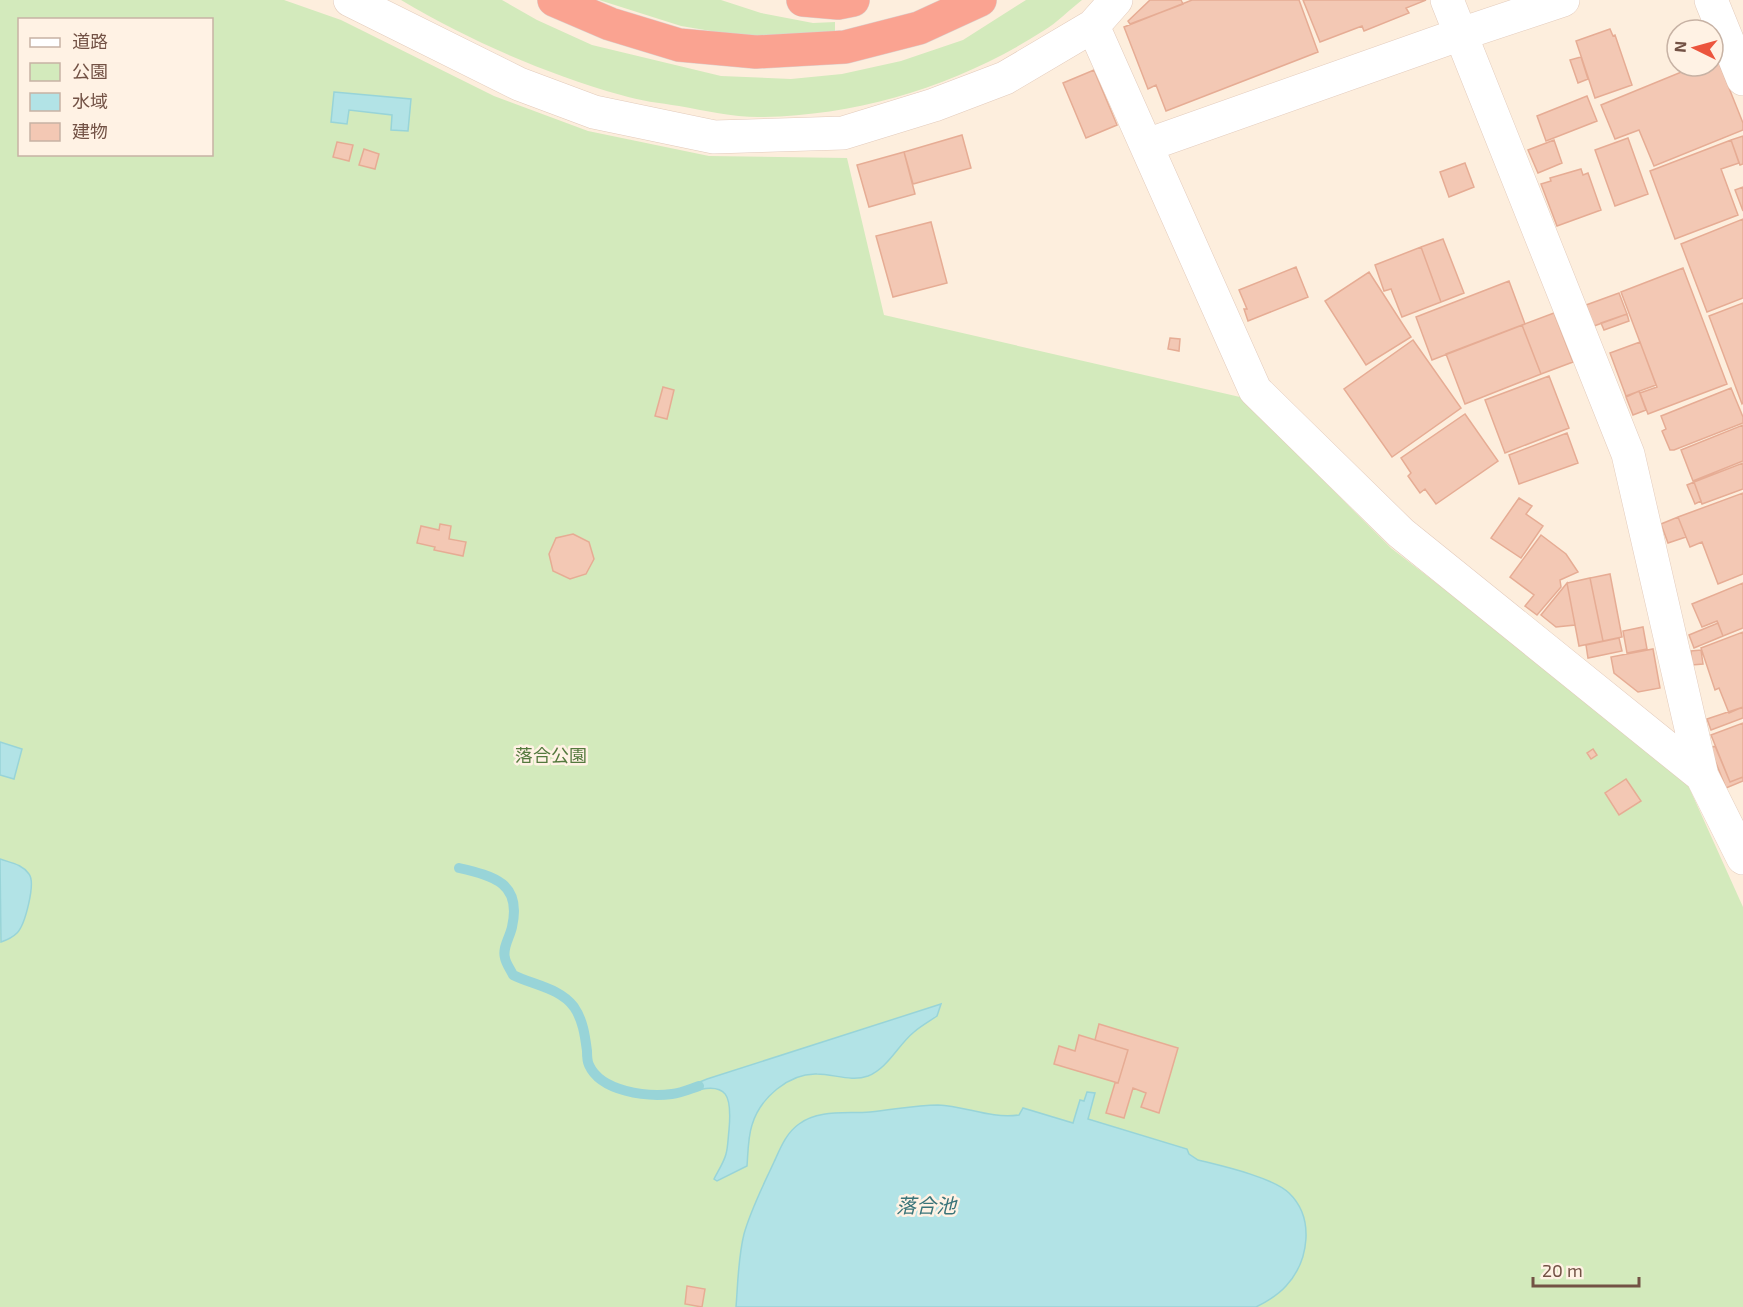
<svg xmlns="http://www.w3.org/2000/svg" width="1743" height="1307" font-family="'Exo 2','Noto Sans JP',sans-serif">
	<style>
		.green { fill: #d3eabc; fill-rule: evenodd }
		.water { fill: #b2e3e6; stroke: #98d4d8; stroke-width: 1.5 }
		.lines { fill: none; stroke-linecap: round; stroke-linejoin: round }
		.stream { stroke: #98d4d8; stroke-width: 10 }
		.building { fill: #f3c8b4; stroke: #e6ac94; stroke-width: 1.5 }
		.minor-casing { stroke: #e3cbbc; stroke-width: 34 }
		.motorway-casing { stroke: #dbd2cf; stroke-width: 34 }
		.minor { stroke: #fff; stroke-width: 33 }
		.motorway { stroke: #faa391; stroke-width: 33 }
		.labels { text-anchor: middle; stroke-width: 5; stroke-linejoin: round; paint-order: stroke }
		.park-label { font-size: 18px; fill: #54793d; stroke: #fff2e4 }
		.water-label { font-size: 20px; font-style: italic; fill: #3a7479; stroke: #fff2e4 }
	</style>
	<rect width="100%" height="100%" fill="#fdeedd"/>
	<path class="green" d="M 0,0 L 284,0 L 341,20 L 494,96 L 588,131 L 709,156 L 847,158 L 884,315 L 1240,397 L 1391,548 L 1683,774 L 1743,907 L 1743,1307 L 0,1307 ZM 20,20 L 212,20 L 212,154 L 20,154 Z
		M 401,0 L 502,0 L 537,20 L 592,45 L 721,76 L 791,79 L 842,74 L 901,61 L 963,40 L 1026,0 L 1082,0 C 1069,10 1057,23 1043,31 C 961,84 861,115 764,117 C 736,118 707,111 679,106 C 660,103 640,101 621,95 C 544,73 470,41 401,0 Z
		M 599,0 L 721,0 L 761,13 L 813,23 L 835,22 L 835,36 L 785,39 L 729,34 L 681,26 Z"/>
	<path class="water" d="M 334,92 L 411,99 L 408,131 L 391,130 L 392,115 L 349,110 L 347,124 L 331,122 Z
		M 0,742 L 22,749 L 14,779 L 0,775 Z
		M 0,859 C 11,863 22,864 29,874 C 36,883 25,925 17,933 C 12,938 7,940 1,942 Z
		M 941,1004 L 937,1016 C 930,1021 921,1026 914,1032 C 898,1045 888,1068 868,1076 C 851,1082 834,1074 817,1074 C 789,1073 760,1098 752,1125 C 748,1137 748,1153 747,1166 L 717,1181 L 714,1179 C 718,1171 724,1162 726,1154 C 728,1147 728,1138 729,1130 C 732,1097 729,1080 690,1092 L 685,1088 L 707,1079 Z
		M 1087,1092 L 1095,1093 L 1088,1119 L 1187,1149 L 1189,1154 L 1198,1160 C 1222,1166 1272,1177 1289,1193 C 1315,1218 1309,1261 1286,1286 C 1278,1295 1266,1302 1256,1307 L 736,1307 C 738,1283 738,1258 744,1234 C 751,1209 763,1186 774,1162 C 780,1149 786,1133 799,1124 C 819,1109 846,1114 870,1112 C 893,1110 915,1105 938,1105 C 966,1106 989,1119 1019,1115 L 1023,1108 L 1073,1123 L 1080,1100 L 1084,1101 Z"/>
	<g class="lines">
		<path class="stream" d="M 459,868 C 494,876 522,883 512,927 C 510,937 502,948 505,958 C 506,964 511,970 513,975 C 533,985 560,988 574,1007 C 583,1020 585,1036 587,1051 C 587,1055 587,1061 589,1065 C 601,1092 647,1097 672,1094 C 681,1093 690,1089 699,1086"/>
	</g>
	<path class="building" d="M 1150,0 L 1181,0 L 1183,4 L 1130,24 L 1128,21 Z
		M 1192,0 L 1299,0 L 1318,52 L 1166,111 L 1156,85 L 1148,89 L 1124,27 Z
		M 1303,0 L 1426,0 L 1406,8 L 1409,13 L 1364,31 L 1362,26 L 1320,42 Z
		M 1610,29 L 1613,36 L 1615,35 L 1632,85 L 1595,98 L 1576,41 Z
		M 1581,57 L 1588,79 L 1578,83 L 1570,60 Z
		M 1717,58 L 1743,123 L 1743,130 L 1654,166 L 1639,130 L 1615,139 L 1601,105 L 1696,66 L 1713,66 L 1713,59 Z
		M 1094,70 L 1117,125 L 1086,138 L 1063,83 Z
		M 1587,96 L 1597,121 L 1546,141 L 1537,116 Z
		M 962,135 L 971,168 L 913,184 L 904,152 Z
		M 1743,136 L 1743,164 L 1740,165 L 1731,140 Z
		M 1628,138 L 1648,194 L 1615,206 L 1595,150 Z
		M 1554,140 L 1562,163 L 1538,173 L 1528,150 Z
		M 1731,140 L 1739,163 L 1721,169 L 1738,215 L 1675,239 L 1650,171 Z
		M 337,142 L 353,145 L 349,161 L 333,157 Z
		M 364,149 L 379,154 L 375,169 L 359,165 Z
		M 904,152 L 915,194 L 869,207 L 857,165 Z
		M 1465,163 L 1474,187 L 1449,197 L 1440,172 Z
		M 1581,169 L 1583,175 L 1588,173 L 1601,210 L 1557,226 L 1541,184 L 1551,181 L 1550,178 Z
		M 1743,187 L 1743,211 L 1735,190 Z
		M 1743,219 L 1743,298 L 1707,312 L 1681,244 Z
		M 931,222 L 947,283 L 893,297 L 876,236 Z
		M 1443,239 L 1464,293 L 1441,302 L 1421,247 Z
		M 1421,247 L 1441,302 L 1402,317 L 1391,289 L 1384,291 L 1375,265 Z
		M 1296,267 L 1308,297 L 1248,321 L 1244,309 L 1247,309 L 1239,290 Z
		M 1683,268 L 1727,384 L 1648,414 L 1640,393 L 1657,387 L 1621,292 Z
		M 1369,272 L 1411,337 L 1366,365 L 1325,301 Z
		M 1509,281 L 1525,324 L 1432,360 L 1416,317 Z
		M 1619,293 L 1627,314 L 1594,326 L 1586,305 Z
		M 1743,303 L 1743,403 L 1742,404 L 1709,316 Z
		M 1554,313 L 1573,362 L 1541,374 L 1522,325 Z
		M 1627,314 L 1629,321 L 1604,330 L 1601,323 Z
		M 1522,325 L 1541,374 L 1465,404 L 1446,354 Z
		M 1170,338 L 1180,339 L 1179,351 L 1168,349 Z
		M 1413,340 L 1461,408 L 1392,457 L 1344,389 Z
		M 1640,342 L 1656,385 L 1626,396 L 1610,353 Z
		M 1549,376 L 1569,428 L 1505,453 L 1485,400 Z
		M 663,387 L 674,390 L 667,419 L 655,416 Z
		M 1731,388 L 1743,417 L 1743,423 L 1674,450 L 1670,450 L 1662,431 L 1666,429 L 1661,416 Z
		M 1639,391 L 1646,410 L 1633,415 L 1626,397 Z
		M 1465,414 L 1498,461 L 1436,504 L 1425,489 L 1420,493 L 1408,476 L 1411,473 L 1401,458 Z
		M 1743,425 L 1743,461 L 1693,481 L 1681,450 Z
		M 1567,433 L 1578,463 L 1519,484 L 1509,455 Z
		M 1743,463 L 1743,489 L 1702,504 L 1694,482 Z
		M 1694,482 L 1701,501 L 1695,504 L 1687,485 Z
		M 1743,493 L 1743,574 L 1718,584 L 1702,542 L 1690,547 L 1678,517 Z
		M 1519,498 L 1532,506 L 1526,514 L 1543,526 L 1521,558 L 1491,538 Z
		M 1678,517 L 1686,537 L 1668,543 L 1661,524 Z
		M 440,524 L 451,526 L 449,539 L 466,542 L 463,556 L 434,550 L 435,547 L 417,543 L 421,526 L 439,530 Z
		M 573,534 L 589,542 L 594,559 L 586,574 L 570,579 L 553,571 L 549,554 L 556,538 Z
		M 1541,535 L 1566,554 L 1578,572 L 1560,580 L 1561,587 L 1537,615 L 1525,606 L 1534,595 L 1510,577 Z
		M 1610,574 L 1622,637 L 1603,641 L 1590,578 Z
		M 1590,578 L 1603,641 L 1579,646 L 1567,583 Z
		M 1567,583 L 1575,625 L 1556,627 L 1541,615 Z
		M 1743,583 L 1743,628 L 1723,636 L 1717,621 L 1702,627 L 1692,604 Z
		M 1718,623 L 1723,636 L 1694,648 L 1689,635 Z
		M 1643,627 L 1647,649 L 1627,653 L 1623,631 Z
		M 1743,632 L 1743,707 L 1729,713 L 1719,688 L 1715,690 L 1701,648 Z
		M 1619,638 L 1622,651 L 1588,658 L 1586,645 Z
		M 1653,649 L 1660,688 L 1638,692 L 1614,673 L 1611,657 Z
		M 1701,650 L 1703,664 L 1692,665 L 1691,651 Z
		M 1743,707 L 1743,718 L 1711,730 L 1707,719 Z
		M 1743,723 L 1743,777 L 1730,782 L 1711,735 Z
		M 1715,746 L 1730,782 L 1743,777 L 1743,781 L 1726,788 L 1710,748 Z
		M 1593,749 L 1597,755 L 1591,759 L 1587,753 Z
		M 1626,779 L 1641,801 L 1619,815 L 1605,793 Z
		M 1099,1024 L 1178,1048 L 1159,1113 L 1141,1107 L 1146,1093 L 1133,1088 L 1124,1118 L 1106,1113 L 1115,1083 L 1118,1083 L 1128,1050 L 1095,1040 Z
		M 1079,1035 L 1128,1050 L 1118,1083 L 1054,1064 L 1059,1046 L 1075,1051 Z
		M 687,1286 L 705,1289 L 702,1307 L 685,1304 Z"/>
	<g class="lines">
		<g class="minor-casing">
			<path id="minor" d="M 350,0 L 519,84 L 594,112 L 714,137 L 843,133 L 934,105 L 1005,78 L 1093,26 L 1116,0
				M 1447,0 L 1628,454 L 1702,776 L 1743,858
				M 1711,0 L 1743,79
				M 1093,26 L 1255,390 L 1401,533 L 1702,776
				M 1147,145 L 1461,34 L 1563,0"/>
		</g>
		<g class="motorway-casing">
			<path id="motorway" d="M 554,0 L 610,24 L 679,45 L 756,52 L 845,47 L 919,28 L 980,0
				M 803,0 L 838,3 L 853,0"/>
		</g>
		<use href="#minor" class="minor"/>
		<use href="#motorway" class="motorway"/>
	</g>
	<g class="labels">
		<g class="park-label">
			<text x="551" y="762">落合公園</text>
		</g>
		<g class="water-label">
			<text x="926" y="1213">落合池</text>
		</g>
	</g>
	<rect x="18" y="18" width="195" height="138" fill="#fff2e4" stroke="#c7b2a4" stroke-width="1.5"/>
	<rect x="30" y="38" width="30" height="9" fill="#ffffff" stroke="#c7b2a4" stroke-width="1.5"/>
	<text x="72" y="48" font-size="18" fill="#735245">道路</text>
	<rect x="30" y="63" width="30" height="18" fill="#d3eabc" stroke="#c7b2a4" stroke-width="1.5"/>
	<text x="72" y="78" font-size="18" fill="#735245">公園</text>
	<rect x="30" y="93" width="30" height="18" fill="#b2e3e6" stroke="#c7b2a4" stroke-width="1.5"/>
	<text x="72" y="108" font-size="18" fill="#735245">水域</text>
	<rect x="30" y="123" width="30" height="18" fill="#f3c8b4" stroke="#c7b2a4" stroke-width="1.5"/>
	<text x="72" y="138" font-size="18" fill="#735245">建物</text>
	<g transform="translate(1695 48) rotate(275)"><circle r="28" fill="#fff2e4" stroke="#c7b2a4" stroke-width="1.5"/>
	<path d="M0-4.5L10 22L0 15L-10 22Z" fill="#ec553d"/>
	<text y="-9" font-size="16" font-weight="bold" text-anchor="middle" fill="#735245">N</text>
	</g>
	<path d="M1533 1277v9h106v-9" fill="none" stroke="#735245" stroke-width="3"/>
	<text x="1542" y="1277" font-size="18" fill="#735245" stroke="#fff2e4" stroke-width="4.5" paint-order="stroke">20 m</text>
</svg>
